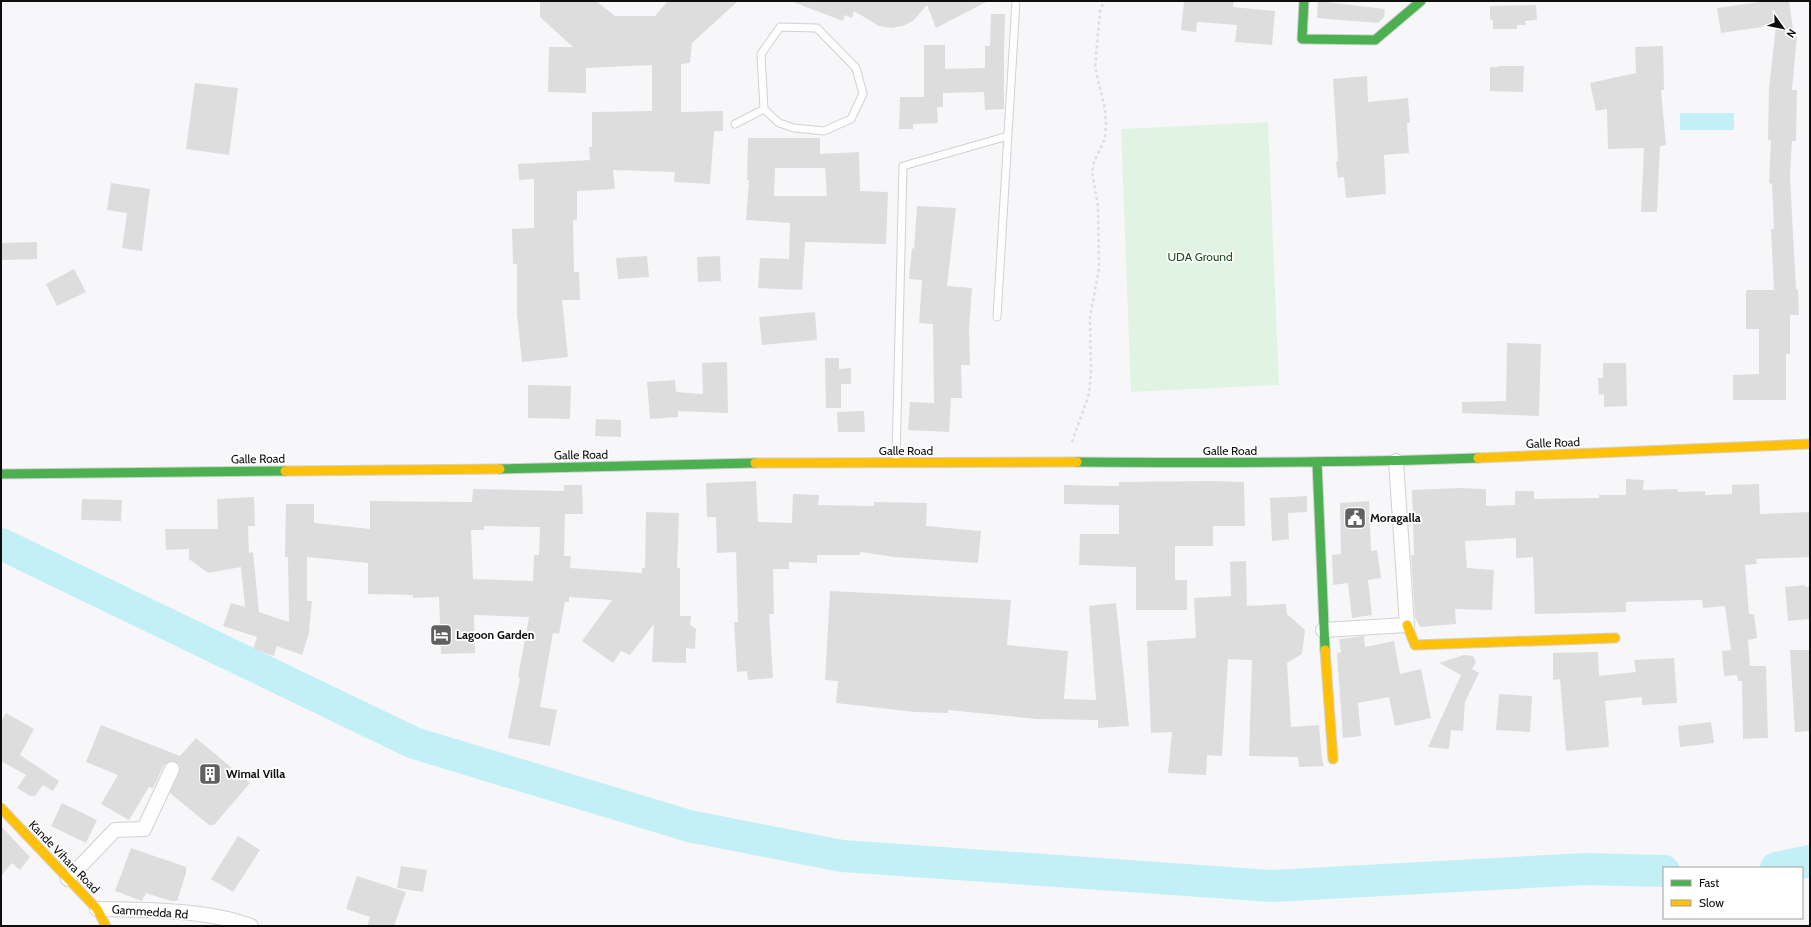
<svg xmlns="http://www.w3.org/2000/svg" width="1811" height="927" font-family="Cabin,sans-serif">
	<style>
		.green { fill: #e1f3e2 }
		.water { fill: #c2f0f6 }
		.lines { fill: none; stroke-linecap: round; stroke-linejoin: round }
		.river { stroke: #c2f0f6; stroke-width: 32 }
		.building { fill: #deddde; fill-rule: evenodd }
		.lane-casing { stroke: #d1d1d3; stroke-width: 9 }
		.street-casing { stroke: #d1d1d3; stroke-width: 16 }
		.fast-casing { stroke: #d1d1d3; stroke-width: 11 }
		.slow-casing { stroke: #d1d1d3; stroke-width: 11 }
		.path { stroke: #dedee0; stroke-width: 2.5; stroke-dasharray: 3 3; stroke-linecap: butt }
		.lane { stroke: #fefefe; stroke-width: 7 }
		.street { stroke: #fefefe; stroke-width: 14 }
		.fast { stroke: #4caf50; stroke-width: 9 }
		.slow { stroke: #ffc107; stroke-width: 9 }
		.labels { text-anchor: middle; stroke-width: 3.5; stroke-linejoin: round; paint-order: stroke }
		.park-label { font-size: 12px; fill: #1a4f20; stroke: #fff }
		.street-label { font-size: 12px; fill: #0e0e0f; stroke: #fff }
		.poi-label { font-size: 12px; font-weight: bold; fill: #0e0e0f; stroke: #fff; text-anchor: start }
	</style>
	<rect width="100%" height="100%" fill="#f7f7f9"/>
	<path class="green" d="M 1268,122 L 1279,385 L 1131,392 L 1121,129 Z"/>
	<path class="water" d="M 1680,113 L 1734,113 L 1734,130 L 1680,130 Z"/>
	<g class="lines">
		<path class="river" d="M 1,544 L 414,743 L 689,826 L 842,856 L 1273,886 L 1584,869 L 1664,871
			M 1776,868 L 1810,861"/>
	</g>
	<path class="building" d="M 540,1 L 596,1 L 615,16 L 655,16 L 668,1 L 738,1 L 692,43 L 690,63 L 681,64 L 681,112 L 723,111 L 723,131 L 714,131 L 710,184 L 674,182 L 675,172 L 613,170 L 615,189 L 577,191 L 577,220 L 573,220 L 574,272 L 579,272 L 580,300 L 562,300 L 568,357 L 522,362 L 517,315 L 517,264 L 513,264 L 512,229 L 534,228 L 534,179 L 519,180 L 518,164 L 590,160 L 589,147 L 592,147 L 592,112 L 652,111 L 652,65 L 586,68 L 586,93 L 548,92 L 549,47 L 573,47 L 540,17 Z
		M 794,1 L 988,1 L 936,28 L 927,5 L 913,21 L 903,26 L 891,28 L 879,26 L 854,11 L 852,18 L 845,15 L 843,21 L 793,2 Z
		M 1184,1 L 1234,1 L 1233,7 L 1275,11 L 1272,45 L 1235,42 L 1237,25 L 1197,22 L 1196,32 L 1181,30 Z
		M 1318,1 L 1385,9 L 1384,17 L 1378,23 L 1317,18 Z
		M 1767,1 L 1789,1 L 1794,36 L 1797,36 L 1792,90 L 1797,90 L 1796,141 L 1792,141 L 1790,177 L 1796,289 L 1798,289 L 1799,315 L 1790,315 L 1790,354 L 1786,354 L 1786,400 L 1733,400 L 1733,375 L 1759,374 L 1759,329 L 1746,329 L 1746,290 L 1774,290 L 1771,229 L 1774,229 L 1772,184 L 1769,183 L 1771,140 L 1768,140 L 1769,89 L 1776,25 L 1721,33 L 1717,8 Z
		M 1536,5 L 1537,20 L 1525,21 L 1526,25 L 1517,25 L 1517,29 L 1493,29 L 1493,20 L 1490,20 L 1490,6 Z
		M 991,14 L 1005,14 L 1004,50 L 1004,109 L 985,110 L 984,92 L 943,93 L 943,107 L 937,107 L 938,123 L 913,124 L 913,129 L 899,129 L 900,97 L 924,97 L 924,45 L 945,45 L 945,69 L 985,68 L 985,46 L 990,46 Z
		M 1663,46 L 1664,90 L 1661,90 L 1666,145 L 1660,146 L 1657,212 L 1641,212 L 1644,148 L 1608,149 L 1607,109 L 1596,111 L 1590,83 L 1636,73 L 1635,47 Z
		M 1498,66 L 1524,66 L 1523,92 L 1490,91 L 1490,67 L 1498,67 Z
		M 1367,76 L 1368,102 L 1408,98 L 1410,123 L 1407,123 L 1409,153 L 1384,155 L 1386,194 L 1346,198 L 1344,177 L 1338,178 L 1336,162 L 1338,161 L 1333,79 Z
		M 195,83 L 238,88 L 229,155 L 186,149 Z
		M 748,138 L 820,138 L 820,154 L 859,152 L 860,191 L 888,192 L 886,244 L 805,242 L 802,290 L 758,288 L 760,258 L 789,259 L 790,223 L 746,220 L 749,180 L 747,180 ZM 775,168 L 825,168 L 827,196 L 774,196 Z
		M 111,183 L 150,189 L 142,251 L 122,248 L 127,213 L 107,210 Z
		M 917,206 L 956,208 L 947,286 L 972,288 L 969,328 L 970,365 L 961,365 L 962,398 L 951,398 L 949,432 L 908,430 L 910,402 L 934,403 L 933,324 L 919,323 L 922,280 L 909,279 L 912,248 L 914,249 Z
		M 37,242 L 37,259 L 2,260 L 2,243 Z
		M 647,256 L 649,277 L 618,279 L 616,258 Z
		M 720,256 L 721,281 L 698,282 L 697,257 Z
		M 74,269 L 86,292 L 57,306 L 46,284 Z
		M 815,312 L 817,340 L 762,345 L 759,317 Z
		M 1507,343 L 1541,344 L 1539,416 L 1462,413 L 1462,402 L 1506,401 Z
		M 825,358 L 839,358 L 839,369 L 851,368 L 851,384 L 841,384 L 841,408 L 826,408 Z
		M 727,362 L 728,413 L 678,411 L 678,417 L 650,419 L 647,382 L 675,380 L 676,392 L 703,394 L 702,363 Z
		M 1603,363 L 1626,363 L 1627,406 L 1604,407 L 1604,394 L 1599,395 L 1598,378 L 1603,378 Z
		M 528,385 L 571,386 L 570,419 L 528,418 Z
		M 864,411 L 865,432 L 838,432 L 837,412 Z
		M 596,419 L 621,420 L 621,437 L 595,436 Z
		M 1626,479 L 1644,480 L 1643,490 L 1677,489 L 1678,492 L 1705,491 L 1705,495 L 1732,494 L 1732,485 L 1759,484 L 1760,514 L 1809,512 L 1810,557 L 1756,559 L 1757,564 L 1745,565 L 1749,614 L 1754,614 L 1757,638 L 1748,640 L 1750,666 L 1766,666 L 1768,738 L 1743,739 L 1742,681 L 1738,681 L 1737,675 L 1724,676 L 1722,651 L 1731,650 L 1725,606 L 1703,608 L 1702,600 L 1626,602 L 1626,612 L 1535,614 L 1533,557 L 1516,558 L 1516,538 L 1465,541 L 1467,568 L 1494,570 L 1492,610 L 1455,609 L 1456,624 L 1420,627 L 1415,617 L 1414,601 L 1411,555 L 1414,555 L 1412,490 L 1458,488 L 1486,489 L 1486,506 L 1515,505 L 1515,491 L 1534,491 L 1534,499 L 1599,498 L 1599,495 L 1626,495 Z
		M 756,481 L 758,522 L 792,523 L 793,494 L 819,495 L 818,505 L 874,506 L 874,502 L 927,503 L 926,526 L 981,531 L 978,563 L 895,557 L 860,552 L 860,555 L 817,555 L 817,563 L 789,562 L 789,569 L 773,569 L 774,614 L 769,614 L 773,678 L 748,680 L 747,671 L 737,672 L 734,622 L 738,622 L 736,552 L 717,553 L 716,517 L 707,517 L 706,483 Z
		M 1213,481 L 1244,482 L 1245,526 L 1213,526 L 1213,546 L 1175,546 L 1175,580 L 1187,580 L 1187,610 L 1136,610 L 1136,567 L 1079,565 L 1080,534 L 1119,534 L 1119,505 L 1064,504 L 1064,485 L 1119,486 L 1119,482 Z
		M 564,485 L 582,485 L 583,514 L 565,514 L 564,556 L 571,556 L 570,568 L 642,573 L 642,568 L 645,568 L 646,512 L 679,513 L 677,568 L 680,568 L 680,616 L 691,616 L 690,625 L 696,629 L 695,649 L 686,648 L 686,663 L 652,662 L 654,624 L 630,655 L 621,651 L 613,663 L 582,641 L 612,600 L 569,597 L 569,602 L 565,602 L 559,634 L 553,633 L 540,707 L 557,710 L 550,746 L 508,738 L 520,678 L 518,677 L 529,617 L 474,615 L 475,653 L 441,654 L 439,597 L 413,598 L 413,595 L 368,594 L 368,563 L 307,557 L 307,601 L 312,601 L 309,629 L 310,630 L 302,655 L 277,646 L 274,656 L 253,649 L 257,637 L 223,626 L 231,603 L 245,607 L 241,567 L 208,573 L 189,559 L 189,549 L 166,550 L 165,529 L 218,529 L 217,499 L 254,497 L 255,526 L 248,526 L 249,553 L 253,552 L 259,612 L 289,622 L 288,557 L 285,557 L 286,504 L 314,504 L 314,523 L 370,529 L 370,501 L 472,502 L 473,489 L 564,491 ZM 484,526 L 540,527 L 539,555 L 534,555 L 533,581 L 473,579 L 471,530 L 484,530 Z
		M 1307,496 L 1307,512 L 1288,513 L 1289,539 L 1272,541 L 1270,498 Z
		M 82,499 L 122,500 L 121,521 L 81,520 Z
		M 1369,501 L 1371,551 L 1377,550 L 1381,578 L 1368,580 L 1372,615 L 1352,618 L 1348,583 L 1333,585 L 1333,582 L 1332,555 L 1341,554 L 1340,503 Z
		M 1246,561 L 1247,606 L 1286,604 L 1287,614 L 1305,630 L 1302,654 L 1287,663 L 1291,727 L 1319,725 L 1322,760 L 1324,766 L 1299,767 L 1298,757 L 1249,756 L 1252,660 L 1228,659 L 1222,756 L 1207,755 L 1206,775 L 1168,773 L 1172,732 L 1151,733 L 1147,641 L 1196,638 L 1194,598 L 1231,596 L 1230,562 Z
		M 1805,585 L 1805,587 L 1810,586 L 1810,619 L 1788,621 L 1785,587 Z
		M 830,591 L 1011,600 L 1007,645 L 1068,651 L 1064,699 L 1096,700 L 1089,606 L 1116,603 L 1129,726 L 1098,728 L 1098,720 L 1037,719 L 948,710 L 948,713 L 915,712 L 836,703 L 838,681 L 825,680 Z
		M 1364,636 L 1365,647 L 1394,641 L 1400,674 L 1421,669 L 1431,718 L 1395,726 L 1389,697 L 1358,703 L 1361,736 L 1343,738 L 1337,653 L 1341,652 L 1339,639 Z
		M 1790,650 L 1810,650 L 1810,731 L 1795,732 Z
		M 1598,652 L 1599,676 L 1636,672 L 1634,660 L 1674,658 L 1677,703 L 1642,705 L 1642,697 L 1605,701 L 1609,747 L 1566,751 L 1560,679 L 1553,680 L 1553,653 Z
		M 1464,655 L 1473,656 L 1476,662 L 1472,669 L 1479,673 L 1465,702 L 1463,731 L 1451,730 L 1449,749 L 1428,747 L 1461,675 L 1439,663 Z
		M 1499,694 L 1532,696 L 1530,732 L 1496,730 Z
		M 6,713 L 34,729 L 20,755 L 59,781 L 53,791 L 43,785 L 35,796 L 30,796 L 17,788 L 26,775 L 1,761 L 1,722 Z
		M 1711,722 L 1714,743 L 1680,747 L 1678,726 Z
		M 101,725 L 180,756 L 196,738 L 250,783 L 214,825 L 209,825 L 170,793 L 180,769 L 179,764 L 171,761 L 164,765 L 153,788 L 149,787 L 129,820 L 101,804 L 118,775 L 86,762 Z
		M 62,803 L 97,820 L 86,843 L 51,826 Z
		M 1,826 L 30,857 L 20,870 L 12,863 L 1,876 Z
		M 238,836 L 260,850 L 233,892 L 211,879 Z
		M 131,848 L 186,867 L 186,873 L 177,901 L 171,901 L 146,893 L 142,901 L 115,891 Z
		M 401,866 L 427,870 L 423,892 L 397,888 Z
		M 357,876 L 406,892 L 394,926 L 367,926 L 370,917 L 346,909 Z"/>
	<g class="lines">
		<g class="lane-casing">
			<path id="lane" d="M 735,124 L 764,109 L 761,54 L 780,27 L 817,28 L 856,68 L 863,94 L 851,119 L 824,131 L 794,128 L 779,123 L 764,109
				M 997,317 L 1016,1
				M 896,459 L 903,166 L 1008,136"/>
		</g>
		<g class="street-casing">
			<path id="street" d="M 1323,630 L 1407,625 L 1396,461
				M 68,879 L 115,830 L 144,829 L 172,769
				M 97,909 C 145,910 205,909 251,926"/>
		</g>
		<g class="fast-casing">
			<path id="fast" d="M 1304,1 L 1302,39 L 1375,40 L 1421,1
				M 1077,462 C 1211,463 1345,463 1478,458
				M 1317,462 L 1325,650
				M 500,469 L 755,463
				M 1,474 L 285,471"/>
		</g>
		<g class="slow-casing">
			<path id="slow" d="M 1478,458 L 1810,444
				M 755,463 L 1077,462
				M 285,471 L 500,469
				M 1407,625 L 1415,645 L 1615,638
				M 1325,650 L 1333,759
				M 1,808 L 97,909 L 106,926"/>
		</g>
		<path class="path" d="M 1072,442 L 1089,394 L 1091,373 L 1090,317 L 1099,269 L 1098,206 L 1092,172 L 1094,162 L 1105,139 L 1106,124 L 1105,109 L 1095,67 L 1100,12 L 1104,1"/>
		<use href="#lane" class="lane"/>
		<use href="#street" class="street"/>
		<use href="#fast" class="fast"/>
		<use href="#slow" class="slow"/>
	</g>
	<defs>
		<g id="civic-square" transform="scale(1.15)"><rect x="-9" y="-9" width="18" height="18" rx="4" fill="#606061" stroke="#fff"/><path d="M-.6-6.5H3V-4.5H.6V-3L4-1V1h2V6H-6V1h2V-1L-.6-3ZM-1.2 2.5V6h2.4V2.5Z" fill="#fff"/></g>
		<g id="hotel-square" transform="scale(1.15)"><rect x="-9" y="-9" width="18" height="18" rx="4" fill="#606061" stroke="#fff"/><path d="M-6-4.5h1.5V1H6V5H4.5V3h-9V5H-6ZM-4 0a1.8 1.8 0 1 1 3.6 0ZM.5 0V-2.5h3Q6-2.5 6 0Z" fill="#fff"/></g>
		<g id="building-square" transform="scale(1.15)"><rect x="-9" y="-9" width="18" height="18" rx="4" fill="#606061" stroke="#fff"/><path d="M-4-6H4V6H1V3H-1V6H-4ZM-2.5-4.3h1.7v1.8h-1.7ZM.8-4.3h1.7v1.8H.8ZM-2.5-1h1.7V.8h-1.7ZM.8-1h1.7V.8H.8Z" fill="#fff"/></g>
	</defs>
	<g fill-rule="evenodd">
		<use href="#civic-square" x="1355" y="518"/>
		<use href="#hotel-square" x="441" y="635"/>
		<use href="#building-square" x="210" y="774"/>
	</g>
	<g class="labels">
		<g class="park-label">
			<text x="1200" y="261">UDA Ground</text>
		</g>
		<g class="street-label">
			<text transform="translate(1553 443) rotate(-2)" y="4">Galle Road</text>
			<text x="906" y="455">Galle Road</text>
			<text x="1230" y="455">Galle Road</text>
			<text transform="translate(581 455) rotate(-1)" y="4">Galle Road</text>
			<text transform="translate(258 459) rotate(-1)" y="4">Galle Road</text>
			<text transform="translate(64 857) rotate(46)" y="4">Kande Vihara Road</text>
			<text transform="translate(150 912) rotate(4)" y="4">Gammedda Rd</text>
		</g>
		<g class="poi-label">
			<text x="1370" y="522">Moragalla</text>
			<text x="456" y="639">Lagoon Garden</text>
			<text x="226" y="778">Wimal Villa</text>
		</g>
	</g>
	<rect width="1811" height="927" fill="none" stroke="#0e0e0f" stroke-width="4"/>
	<rect x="1663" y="867" width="140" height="52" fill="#ffffff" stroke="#9f9f9f"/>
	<rect x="1671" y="880" width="20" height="6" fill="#4caf50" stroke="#9f9f9f"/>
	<text x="1699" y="887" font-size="12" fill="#0e0e0f">Fast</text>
	<rect x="1671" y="900" width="20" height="6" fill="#ffc107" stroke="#9f9f9f"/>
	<text x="1699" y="907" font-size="12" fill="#0e0e0f">Slow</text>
	<g transform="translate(1783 28) rotate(123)" stroke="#ffffff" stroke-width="3" paint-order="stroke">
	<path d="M0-3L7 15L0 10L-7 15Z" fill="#0e0e0f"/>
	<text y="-6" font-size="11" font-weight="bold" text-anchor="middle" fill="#0e0e0f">N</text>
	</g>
</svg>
